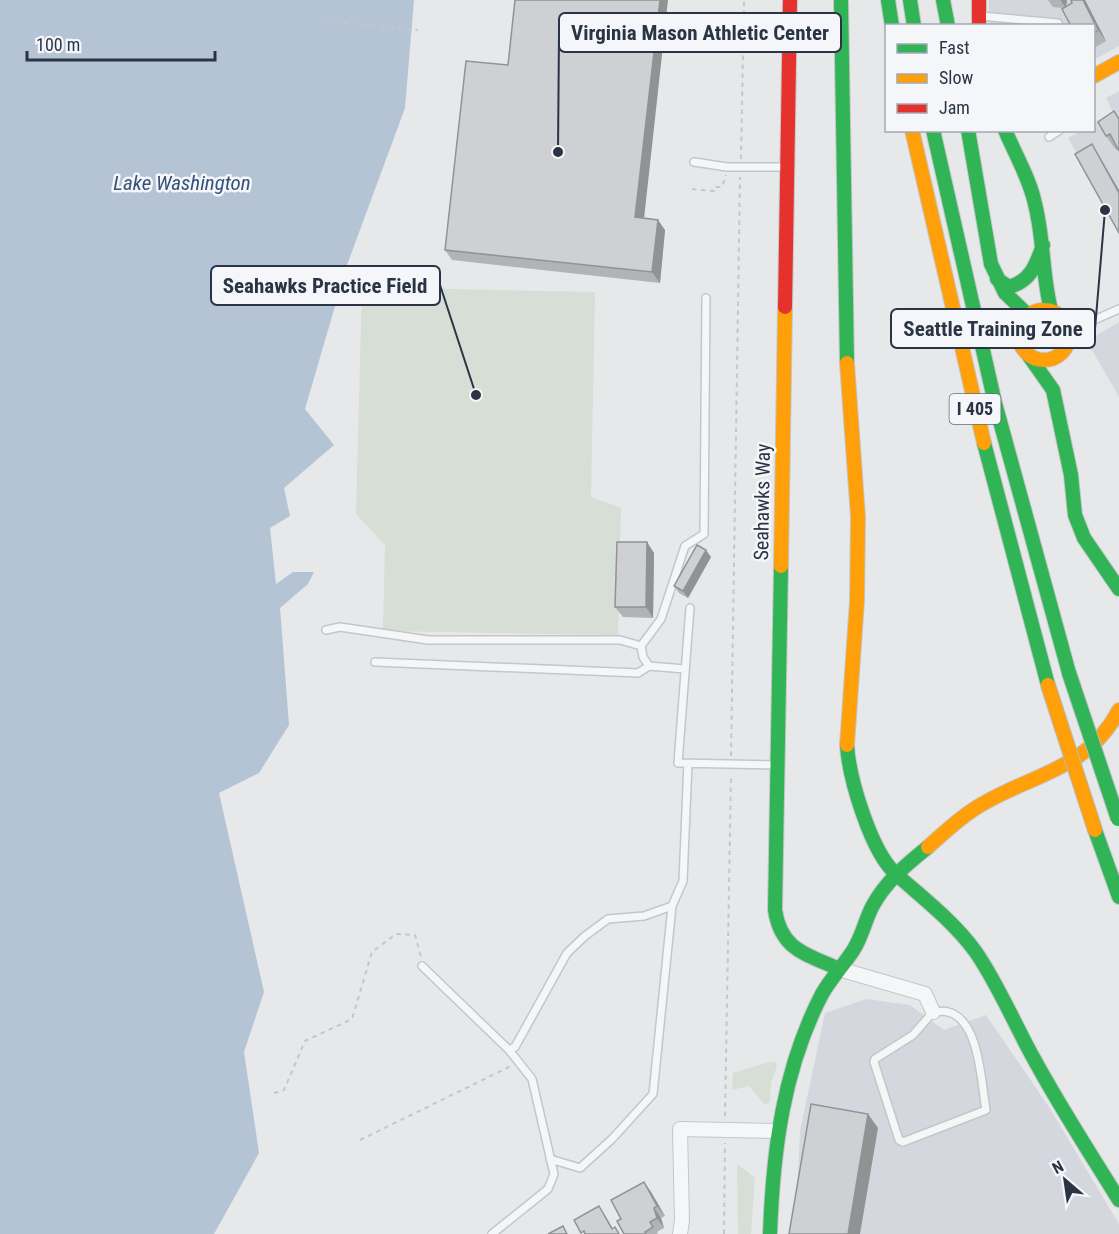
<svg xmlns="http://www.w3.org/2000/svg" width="1119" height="1234" font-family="'Roboto Condensed',sans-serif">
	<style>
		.built { fill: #d4d7dd }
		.green { fill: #d6ded6 }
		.water { fill: #b4c4d5 }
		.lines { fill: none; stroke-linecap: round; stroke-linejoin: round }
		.lane-casing { stroke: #c4c6c8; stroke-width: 10 }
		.street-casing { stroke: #c4c6c8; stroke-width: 16 }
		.fast-casing { stroke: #c4c6c8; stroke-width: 16 }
		.slow-casing { stroke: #c4c6c8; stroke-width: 16 }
		.jam-casing { stroke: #c4c6c8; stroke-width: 16 }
		.path { stroke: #c5c6ca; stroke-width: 2; stroke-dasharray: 4.5 4.5; stroke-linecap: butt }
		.lane { stroke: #f5f6f7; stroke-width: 7 }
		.street { stroke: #f5f6f7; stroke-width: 14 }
		.fast { stroke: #30b455; stroke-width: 14 }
		.slow { stroke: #ff9f0a; stroke-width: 14 }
		.jam { stroke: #e5322d; stroke-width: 14 }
		.fast-bridge-casing { stroke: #b8bbbf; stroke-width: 16; stroke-linecap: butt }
		.slow-bridge-casing { stroke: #b8bbbf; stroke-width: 16; stroke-linecap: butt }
		.fast-bridge { stroke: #30b455; stroke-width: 14 }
		.slow-bridge { stroke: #ff9f0a; stroke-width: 14 }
		.wall { fill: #b1b3b5 }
		.shaded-wall { fill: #909294 }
		.building { fill: #ced0d3; stroke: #909294; stroke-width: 1.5 }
		.labels { text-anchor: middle; stroke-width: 5; stroke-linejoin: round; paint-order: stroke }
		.shield { fill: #f4f6f9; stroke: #676e7b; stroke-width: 1.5 }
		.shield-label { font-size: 18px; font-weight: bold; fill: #2b3445 }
		.street-label { font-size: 20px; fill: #2b3445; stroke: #f4f6f9 }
		.water-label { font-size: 21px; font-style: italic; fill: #34527a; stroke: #f4f6f9 }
		.leader { fill: none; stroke: #2b3445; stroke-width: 2 }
		.callout-dot { fill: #2b3445; stroke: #f4f6f9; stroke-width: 2 }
		.callout { fill: #f4f6f9; stroke: #2b3445; stroke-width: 2 }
		.callout-label { font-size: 21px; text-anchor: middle; font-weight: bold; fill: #2b3445 }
	</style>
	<rect width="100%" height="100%" fill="#e6e8ea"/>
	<path class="built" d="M 989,0 L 1119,0 L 1119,46 L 1094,60 L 1094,26 L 988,26 Z
		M 1119,91 L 1119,229 L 1068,138 L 1081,131 L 1094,130 L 1094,123 L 1113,112 L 1106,98 Z
		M 1119,322 L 1119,397 L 1087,341 Z
		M 866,999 L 910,1005 L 944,1030 L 986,1015 L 1049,1107 L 1119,1224 L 1119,1234 L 795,1234 L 800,1131 L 825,1013 Z"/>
	<path class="green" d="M 362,287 L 595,292 L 591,497 L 621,508 L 618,635 L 383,631 L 385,545 L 356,514 Z
		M 769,1062 L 775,1062 L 777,1066 L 771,1083 L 770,1102 L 765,1105 L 749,1086 L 732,1090 L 733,1073 Z
		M 737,1164 L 755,1178 L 751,1234 L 738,1234 Z"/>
	<path class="water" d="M 0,0 L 414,0 L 405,108 L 347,265 L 305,409 L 334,445 L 284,488 L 290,516 L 270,528 L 276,584 L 293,572 L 314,572 L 308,584 L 280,608 L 289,725 L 259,773 L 219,793 L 264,992 L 244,1052 L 259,1153 L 214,1234 L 0,1234 Z"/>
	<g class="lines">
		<g class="lane-casing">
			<path id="lane" d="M 981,16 L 1058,23 L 1059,26
				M 1049,137 L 1060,130
				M 694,162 L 727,167 L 786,167
				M 1065,320 L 1092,321 L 1119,309
				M 1068,344 L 1092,321
				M 690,608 L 678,763 L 777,765
				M 326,630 L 340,627 L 428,640 L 620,640 L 641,646
				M 375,662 L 638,673 L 649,666
				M 685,669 L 649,666 L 643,657 L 641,646 L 661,619 L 685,546 L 704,534 L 706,298
				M 422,966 L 509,1050 L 532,1079 L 554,1174 L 548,1189 L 492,1234
				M 933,1012 C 938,1012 944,1010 948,1012 C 980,1020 981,1083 986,1110 L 903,1142 L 899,1140 L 874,1062 L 875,1059 L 913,1035 Z
				M 509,1050 L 515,1047 L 567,953 L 585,936 L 608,919 L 644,916 L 672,906 L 683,881 L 688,763
				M 550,1159 L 580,1168 L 612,1139 L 653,1094 L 672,906"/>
		</g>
		<g class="street-casing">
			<path id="street" d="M 839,969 L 925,994 L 933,1012
				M 680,1234 L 682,1220 L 680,1129 L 777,1131"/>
		</g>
		<g class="fast-casing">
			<path id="fast" d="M 841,0 L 847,363
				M 888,0 L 892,26
				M 910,0 L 914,26
				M 943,0 L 948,26
				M 933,130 L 995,403 L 1069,673
				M 968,130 L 991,264 L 1005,293 L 1028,315
				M 1005,130 C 1015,154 1030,179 1035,204 C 1044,239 1042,275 1051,310
				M 997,279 L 1009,287 C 1031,281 1036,265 1043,245
				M 1029,356 L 1053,390 L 1071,475 L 1075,515 L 1084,538 L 1119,589
				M 984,443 L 1048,685
				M 781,566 L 775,910 C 781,950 806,954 839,969
				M 847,745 C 849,778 871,853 897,875 C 923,898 954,922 975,951 C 996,980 1016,1027 1034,1059 C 1060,1107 1090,1153 1119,1200
				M 1095,830 L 1119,897
				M 770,1234 C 773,1151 783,1069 822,994 C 831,978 844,965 854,949 C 862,936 865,921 872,907 C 885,882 907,864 928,847"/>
		</g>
		<g class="slow-casing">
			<path id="slow" d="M 1094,76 L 1119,62
				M 912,130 L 984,443
				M1019 335a25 25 0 1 1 50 0a25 25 0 1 1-50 0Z
				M 847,363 L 858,517 L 857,601 L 847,745
				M 781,566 L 785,307
				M 928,847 C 946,831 965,813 986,802 C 1037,773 1089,768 1119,710"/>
		</g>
		<g class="jam-casing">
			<path id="jam" d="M 979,0 L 979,26
				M 785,307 L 790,0"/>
		</g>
		<path class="path" d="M 326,21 L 418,30
			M 741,159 L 744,0
			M 692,189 L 714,191 L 715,187 L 722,187 L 726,175
			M 731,756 L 740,177
			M 274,1093 L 284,1090 L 305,1041 L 352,1019 L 372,952 L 396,934 L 415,935 L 421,957
			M 725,1116 L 731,774
			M 360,1140 L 511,1066
			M 724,1234 L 725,1143"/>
		<use href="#lane" class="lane"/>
		<use href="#street" class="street"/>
		<use href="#fast" class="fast"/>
		<use href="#slow" class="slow"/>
		<use href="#jam" class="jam"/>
		<g class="fast-bridge-casing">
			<path id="fast-bridge" d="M 1069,673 L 1118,819"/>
		</g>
		<g class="slow-bridge-casing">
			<path id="slow-bridge" d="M 1048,685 L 1095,830"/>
		</g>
		<use href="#fast-bridge" class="fast-bridge"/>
		<use href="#slow-bridge" class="slow-bridge"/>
	</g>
	<path class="wall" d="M 1048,0 L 1067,0 L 1066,7 L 1072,3 L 1071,0 L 1085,0 L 1106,41 L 1094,48 L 1094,26 L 1063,8 L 1053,7 Z
		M 1114,111 L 1118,149 L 1116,150 L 1106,136 Z
		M 644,218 L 665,230 L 660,283 L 452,260 L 445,250 Z
		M 654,553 L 653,618 L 623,617 L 615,607 Z
		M 711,557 L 688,598 L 679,593 L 674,586 Z
		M 644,1182 L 651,1192 L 665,1216 L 661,1218 L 664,1228 L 657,1232 L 658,1234 L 624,1234 L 621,1219 Z"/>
	<path class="shaded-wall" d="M 660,0 L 668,0 L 643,228 L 635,217 Z
		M 1061,0 L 1067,0 L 1066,8 L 1061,1 Z
		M 1083,0 L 1085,0 L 1106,41 L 1098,30 Z
		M 1092,144 L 1101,159 L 1119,190 L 1119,193 Z
		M 658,220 L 665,230 L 660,283 L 652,272 Z
		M 647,542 L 654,553 L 653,618 L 646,607 Z
		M 706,550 L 711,557 L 688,598 L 683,591 Z
		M 868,1114 L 878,1128 L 860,1234 L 848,1234 Z
		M 644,1182 L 651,1192 L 665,1216 L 657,1206 Z
		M 599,1206 L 606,1217 L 616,1234 L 612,1229 Z
		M 654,1208 L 661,1218 L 664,1228 L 657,1218 Z"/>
	<path class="building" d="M 515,0 L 660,0 L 635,217 L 658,220 L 652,272 L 445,250 L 466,61 L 508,65 Z
		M 1071,0 L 1083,0 L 1098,30 L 1094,33 L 1094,26 L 1071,26 L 1062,9 L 1072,3 Z
		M 1114,111 L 1119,119 L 1119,151 L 1110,134 L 1106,136 L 1098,122 Z
		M 1092,144 L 1119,193 L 1119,233 L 1075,154 Z
		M 617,542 L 647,542 L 646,607 L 615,607 Z
		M 697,545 L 706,550 L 683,591 L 674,586 Z
		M 811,1104 L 868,1114 L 848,1234 L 789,1234 Z
		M 644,1182 L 657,1206 L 654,1208 L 657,1218 L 650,1222 L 653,1227 L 645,1232 L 646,1234 L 624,1234 L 617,1221 L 621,1219 L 611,1200 Z
		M 599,1206 L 612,1229 L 615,1227 L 619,1234 L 585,1234 L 584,1231 L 581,1233 L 574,1220 Z
		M 563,1226 L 567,1234 L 548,1234 Z"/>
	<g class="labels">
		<rect class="shield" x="949.5" y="394" width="51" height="30" rx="4.5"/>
		<g class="shield-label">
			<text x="975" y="415">I 405</text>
		</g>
		<g class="street-label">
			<text transform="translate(762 502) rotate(-89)" y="7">Seahawks Way</text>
		</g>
		<g class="water-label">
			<text x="182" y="190">Lake Washington</text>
		</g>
	</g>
	<path class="leader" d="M558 152L559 33M476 395L440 285M1105 210L1095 329"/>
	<g class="callout-dot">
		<circle cx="558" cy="152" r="6"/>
		<circle cx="476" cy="395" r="6"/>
		<circle cx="1105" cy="210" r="6"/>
	</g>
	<g class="callout">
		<rect x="559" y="13" width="282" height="39" rx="6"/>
		<rect x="211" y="266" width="229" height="39" rx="6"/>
		<rect x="891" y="309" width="204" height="39" rx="6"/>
	</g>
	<g class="callout-label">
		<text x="700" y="40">Virginia Mason Athletic Center</text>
		<text x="325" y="293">Seahawks Practice Field</text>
		<text x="993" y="336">Seattle Training Zone</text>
	</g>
	<rect x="885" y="24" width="210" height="108" fill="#f4f6f9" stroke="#a4a8b1" stroke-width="1.5"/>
	<rect x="897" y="44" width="30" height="9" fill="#30b455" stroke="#a4a8b1" stroke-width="1.5"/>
	<text x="939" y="54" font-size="18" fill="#2b3445">Fast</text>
	<rect x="897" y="74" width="30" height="9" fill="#ff9f0a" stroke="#a4a8b1" stroke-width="1.5"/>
	<text x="939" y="84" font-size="18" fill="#2b3445">Slow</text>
	<rect x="897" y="104" width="30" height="9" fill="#e5322d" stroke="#a4a8b1" stroke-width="1.5"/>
	<text x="939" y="114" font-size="18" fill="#2b3445">Jam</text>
	<g transform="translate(1065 1180) rotate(331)" stroke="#f4f6f9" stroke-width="4.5" paint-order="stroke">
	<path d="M0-4.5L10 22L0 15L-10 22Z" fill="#2b3445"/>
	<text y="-9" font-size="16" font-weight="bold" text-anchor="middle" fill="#2b3445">N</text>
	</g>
	<path d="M27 51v9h188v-9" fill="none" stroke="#2b3445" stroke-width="3"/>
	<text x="36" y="51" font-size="18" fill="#2b3445" stroke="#f4f6f9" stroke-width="4.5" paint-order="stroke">100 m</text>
</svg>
